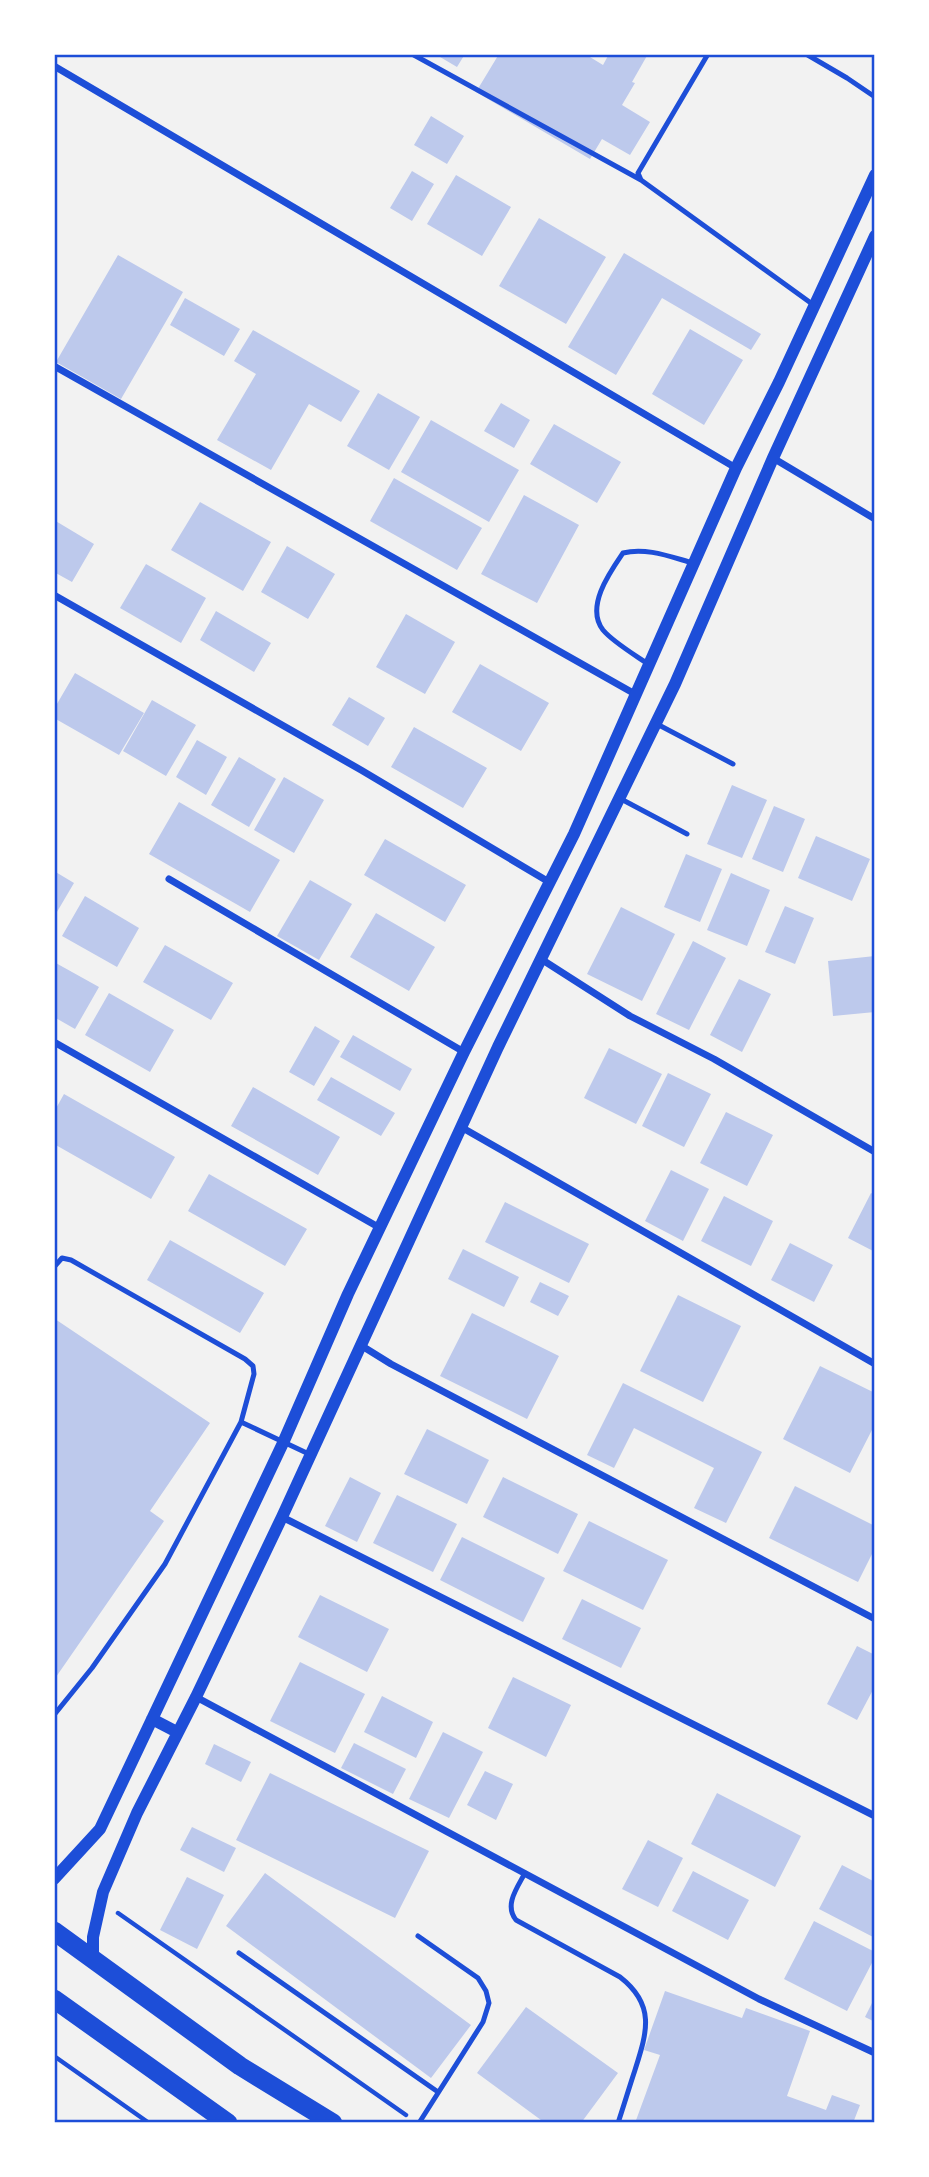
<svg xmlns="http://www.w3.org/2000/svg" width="929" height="2177" font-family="Cabin,sans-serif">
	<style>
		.building { fill: #bdc9ec }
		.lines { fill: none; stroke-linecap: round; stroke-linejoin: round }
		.path { stroke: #1d4ed8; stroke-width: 4.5 }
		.service { stroke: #1d4ed8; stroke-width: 5 }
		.minor { stroke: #1d4ed8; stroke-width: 7 }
		.tertiary { stroke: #1d4ed8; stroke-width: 12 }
		.trunk { stroke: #1d4ed8; stroke-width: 19 }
		.neatline { fill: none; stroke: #1d4ed8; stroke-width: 2.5 }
	</style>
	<rect width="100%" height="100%" fill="#f2f2f2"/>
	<path class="building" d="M 435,54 L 465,54 L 457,67 Z
		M 499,54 L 585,54 L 603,65 L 609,54 L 648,54 L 632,82 L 635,83 L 622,105 L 650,122 L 630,155 L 602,139 L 590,159 L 476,92 Z
		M 431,116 L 464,136 L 447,164 L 414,145 Z
		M 412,171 L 434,184 L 412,221 L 390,208 Z
		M 456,175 L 511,207 L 482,256 L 427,224 Z
		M 539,218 L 606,257 L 566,324 L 499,286 Z
		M 624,253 L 761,334 L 751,350 L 662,298 L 616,375 L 568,347 Z
		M 118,255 L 183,292 L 121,399 L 56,362 Z
		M 185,298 L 240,329 L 224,356 L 170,325 Z
		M 690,329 L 743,360 L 704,425 L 652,394 Z
		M 253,330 L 360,391 L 341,422 L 309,404 L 271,470 L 217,440 L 256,374 L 234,361 Z
		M 378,393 L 420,417 L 389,470 L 347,446 Z
		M 501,403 L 530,420 L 514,448 L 484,431 Z
		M 431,420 L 519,470 L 489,522 L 401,472 Z
		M 554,424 L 621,462 L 597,503 L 530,464 Z
		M 394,478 L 482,528 L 457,570 L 370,521 Z
		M 524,495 L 579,525 L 537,603 L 481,574 Z
		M 200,502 L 271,542 L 243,591 L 171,550 Z
		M 54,520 L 94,544 L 72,582 L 54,572 Z
		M 287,546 L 335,574 L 308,619 L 261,592 Z
		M 146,564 L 206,598 L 181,643 L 120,608 Z
		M 216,611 L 271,643 L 254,672 L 200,640 Z
		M 406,614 L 455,642 L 425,694 L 376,667 Z
		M 480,664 L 549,703 L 521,751 L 452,712 Z
		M 75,673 L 144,713 L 119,755 L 54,718 L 54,709 Z
		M 349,697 L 385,718 L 368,746 L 332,725 Z
		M 152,700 L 196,725 L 166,776 L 123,751 Z
		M 414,727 L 487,768 L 463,808 L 391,767 Z
		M 197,740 L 227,757 L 206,795 L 176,777 Z
		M 239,757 L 276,779 L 249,827 L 211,805 Z
		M 284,777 L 324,800 L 294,853 L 254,830 Z
		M 732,785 L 767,800 L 742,858 L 707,844 Z
		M 179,802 L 280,860 L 250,912 L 149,854 Z
		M 774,806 L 805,819 L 783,872 L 752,859 Z
		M 816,836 L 870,859 L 852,901 L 798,878 Z
		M 385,839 L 466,885 L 445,922 L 364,875 Z
		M 686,854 L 722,869 L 700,922 L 664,907 Z
		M 54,871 L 74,883 L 54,917 Z
		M 731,873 L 770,890 L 747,946 L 707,930 Z
		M 310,880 L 352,904 L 319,960 L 277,936 Z
		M 85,896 L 139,928 L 117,967 L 62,936 Z
		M 785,906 L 814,918 L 795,964 L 765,952 Z
		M 621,907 L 675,934 L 642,1001 L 587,974 Z
		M 376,913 L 435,947 L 409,991 L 350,957 Z
		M 693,941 L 726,958 L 689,1030 L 656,1014 Z
		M 165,945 L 233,983 L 211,1020 L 143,982 Z
		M 875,956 L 875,1012 L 833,1016 L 828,961 Z
		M 54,962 L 99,987 L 75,1029 L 54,1017 Z
		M 739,979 L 771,994 L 742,1052 L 710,1035 Z
		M 109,993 L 174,1030 L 150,1072 L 85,1035 Z
		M 315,1026 L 340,1041 L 314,1086 L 289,1072 Z
		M 353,1035 L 412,1069 L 400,1091 L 340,1057 Z
		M 609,1048 L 662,1074 L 636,1124 L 584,1098 Z
		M 668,1073 L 711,1094 L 684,1147 L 642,1126 Z
		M 331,1077 L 395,1113 L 381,1136 L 317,1100 Z
		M 253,1087 L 340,1137 L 318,1175 L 231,1126 Z
		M 64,1094 L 175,1157 L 151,1199 L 54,1144 L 54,1112 Z
		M 726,1112 L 773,1135 L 747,1186 L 700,1163 Z
		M 671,1170 L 709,1189 L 683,1241 L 645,1221 Z
		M 209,1174 L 307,1229 L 285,1266 L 188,1211 Z
		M 871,1193 L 875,1195 L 875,1252 L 848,1238 Z
		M 724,1196 L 773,1221 L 751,1266 L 701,1241 Z
		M 505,1202 L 589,1244 L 569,1283 L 485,1242 Z
		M 170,1240 L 264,1293 L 240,1333 L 147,1280 Z
		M 790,1243 L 833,1265 L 814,1302 L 771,1280 Z
		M 463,1249 L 519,1277 L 504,1307 L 448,1279 Z
		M 540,1282 L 569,1296 L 558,1316 L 530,1302 Z
		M 678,1295 L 741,1326 L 703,1402 L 640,1371 Z
		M 472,1313 L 559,1356 L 527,1419 L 440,1376 Z
		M 55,1319 L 210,1423 L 150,1511 L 164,1521 L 56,1677 L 54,1676 Z
		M 820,1366 L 875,1393 L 875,1424 L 850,1473 L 783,1439 Z
		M 623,1383 L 762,1452 L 726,1523 L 694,1508 L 714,1468 L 634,1428 L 614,1468 L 587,1455 Z
		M 427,1429 L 489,1460 L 467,1504 L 404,1474 Z
		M 350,1477 L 381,1493 L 357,1542 L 325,1526 Z
		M 503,1477 L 578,1514 L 558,1554 L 483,1517 Z
		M 795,1486 L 875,1526 L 875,1548 L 858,1582 L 769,1538 Z
		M 397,1495 L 457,1524 L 433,1572 L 373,1543 Z
		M 589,1521 L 668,1560 L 643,1610 L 563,1571 Z
		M 462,1537 L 545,1578 L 523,1622 L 440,1580 Z
		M 320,1595 L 389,1629 L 367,1672 L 298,1637 Z
		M 582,1599 L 641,1628 L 621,1668 L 562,1639 Z
		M 857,1646 L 875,1655 L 875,1686 L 857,1720 L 827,1704 Z
		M 300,1662 L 365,1694 L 335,1753 L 270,1721 Z
		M 513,1677 L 571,1705 L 546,1757 L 488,1728 Z
		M 382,1696 L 433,1722 L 416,1758 L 364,1732 Z
		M 443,1732 L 483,1752 L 449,1818 L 409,1799 Z
		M 354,1743 L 406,1769 L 393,1794 L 341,1768 Z
		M 214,1744 L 251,1762 L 241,1782 L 205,1764 Z
		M 485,1771 L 513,1784 L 496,1820 L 467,1805 Z
		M 270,1773 L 429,1851 L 395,1918 L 236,1840 Z
		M 717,1793 L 801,1836 L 775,1887 L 691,1844 Z
		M 192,1827 L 236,1848 L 224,1872 L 180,1850 Z
		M 648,1840 L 683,1858 L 658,1907 L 622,1889 Z
		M 842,1865 L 875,1882 L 875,1938 L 819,1909 Z
		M 693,1871 L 749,1900 L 728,1940 L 672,1911 Z
		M 265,1873 L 471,2025 L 431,2078 L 226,1926 Z
		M 187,1877 L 224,1895 L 197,1949 L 160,1930 Z
		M 814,1921 L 875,1952 L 875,1957 L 847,2011 L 784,1979 Z
		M 665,1991 L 742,2018 L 746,2008 L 810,2031 L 787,2096 L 826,2110 L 832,2095 L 860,2105 L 853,2123 L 635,2123 L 660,2055 L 644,2050 Z
		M 875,1997 L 875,2022 L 865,2017 Z
		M 526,2007 L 618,2073 L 581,2123 L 545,2123 L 477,2073 Z"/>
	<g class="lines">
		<path class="path" d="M 118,1913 L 406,2115
			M 54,2056 L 149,2123"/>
		<path class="service" d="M 412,54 L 641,180
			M 708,54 L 638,173 L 641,180 L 815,306
			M 806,54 L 847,78 L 875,97
			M 648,664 C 635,655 613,642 603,630 C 585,607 610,572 623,553 C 646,547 671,557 693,563
			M 655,723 L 733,764
			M 621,799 L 687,834
			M 54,1267 L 62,1258 L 71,1260 L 245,1359 L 253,1366 L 254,1374 L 241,1422 L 165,1564 L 92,1668 L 54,1715
			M 241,1422 L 311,1455
			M 525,1873 C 517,1888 504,1905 516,1920 L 620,1977 C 656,2005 647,2032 635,2070 C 629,2088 624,2105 618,2123
			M 418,1936 L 478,1978 L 486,1991 L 489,2003 L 483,2022 L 419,2123
			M 239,1953 L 438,2092"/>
		<path class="minor" d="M 54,66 L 736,468
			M 54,366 L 635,694
			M 773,458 L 875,519
			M 54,595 L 361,770 L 549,882
			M 169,879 L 464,1052
			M 541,959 L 630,1016 L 714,1059 L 875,1152
			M 54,1042 L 380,1228
			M 461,1127 L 875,1364
			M 362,1346 L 391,1364 L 875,1619
			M 282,1517 L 875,1816
			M 196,1697 L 759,1999 L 875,2053"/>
		<path class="tertiary" d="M 152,1719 L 177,1732
			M 54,1879 L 100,1829 L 283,1443 L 348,1294 L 464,1052 L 574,834 L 736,468 L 779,382 L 875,175
			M 93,1960 L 93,1937 L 103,1892 L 137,1813 L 196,1697 L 282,1517 L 498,1047 L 675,684 L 773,458 L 875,236"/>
		<path class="trunk" d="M 54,1931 L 240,2066 L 333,2123
			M 54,1999 L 228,2123"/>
	</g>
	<rect width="929" height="2177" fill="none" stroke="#ffffff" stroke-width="112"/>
	<rect x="56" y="56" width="817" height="2065" class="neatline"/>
</svg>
